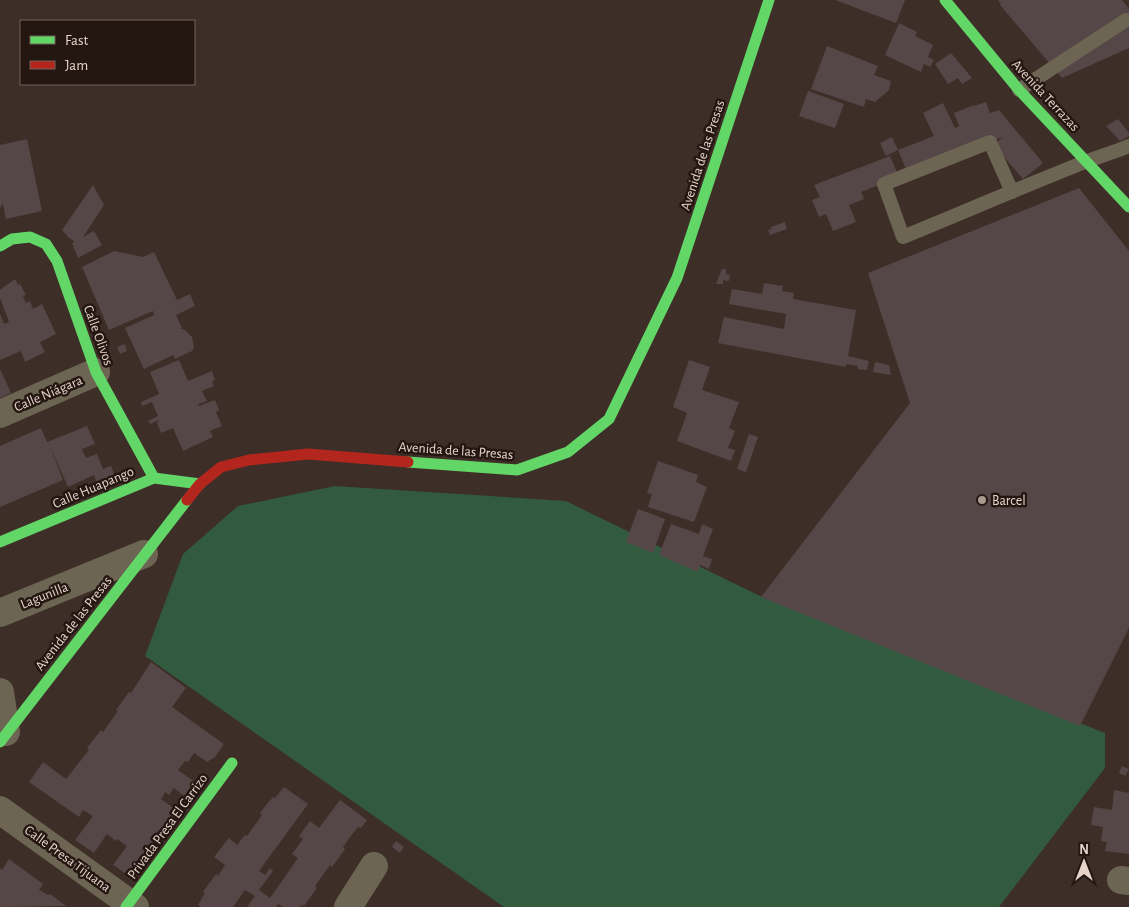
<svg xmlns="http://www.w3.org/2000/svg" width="1129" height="907" font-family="'Alegreya Sans',sans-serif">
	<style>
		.green { fill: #315a3f }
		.building { fill: #554747 }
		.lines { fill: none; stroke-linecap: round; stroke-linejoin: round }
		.lane { stroke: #6d6554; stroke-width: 14 }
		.street { stroke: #6d6554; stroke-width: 28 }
		.fast { stroke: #63d668; stroke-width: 11 }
		.jam { stroke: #b3261e; stroke-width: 11 }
		.poi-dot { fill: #ab9a92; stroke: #241711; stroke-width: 2 }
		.labels { text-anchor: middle; stroke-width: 5; stroke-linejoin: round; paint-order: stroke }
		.street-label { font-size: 14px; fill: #e6d4cb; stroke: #241711 }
		.poi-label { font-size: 14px; fill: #e6d4cb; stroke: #241711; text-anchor: start }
	</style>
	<rect width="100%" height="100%" fill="#3d2e27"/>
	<path class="green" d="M 335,486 L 566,501 L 762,597 L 1105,733 L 1105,768 L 999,907 L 504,907 L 145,656 L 183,554 L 238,506 Z"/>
	<path class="building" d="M 835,0 L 905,0 L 896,23 Z
		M 998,0 L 1122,0 L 1129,9 L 1129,48 L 1062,78 L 1000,5 L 1001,4 Z
		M 899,23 L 917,32 L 915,36 L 933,45 L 928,57 L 934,60 L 930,67 L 924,64 L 921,72 L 885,55 Z
		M 827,46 L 878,66 L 874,75 L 891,81 L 889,90 L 875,102 L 866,99 L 864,107 L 811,89 Z
		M 951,53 L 972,78 L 962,84 L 958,78 L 948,84 L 935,64 Z
		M 808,91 L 844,104 L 835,128 L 799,116 Z
		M 986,102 L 990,113 L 999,110 L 1043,163 L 1023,179 L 994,145 L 1003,137 L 908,174 L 898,150 L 934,136 L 923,113 L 943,103 L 955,128 L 959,126 L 954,113 L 974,105 L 974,106 Z
		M 1118,119 L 1129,133 L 1129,136 L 1120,141 L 1106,126 Z
		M 892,137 L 898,150 L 886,156 L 880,143 Z
		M 27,139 L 42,211 L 6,219 L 3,204 L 0,208 L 0,145 Z
		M 890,156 L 899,177 L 861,192 L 864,199 L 849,205 L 856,222 L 833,231 L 826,214 L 819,217 L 812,200 L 820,197 L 814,185 Z
		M 93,185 L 104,205 L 83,237 L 94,231 L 102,245 L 78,258 L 72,243 L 75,242 L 68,237 L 62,230 Z
		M 1079,188 L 1129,251 L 1129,628 L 1080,726 L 761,597 L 910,403 L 868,273 Z
		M 785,222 L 787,229 L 770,235 L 768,230 L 771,229 L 771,227 Z
		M 114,251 L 143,257 L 154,252 L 177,300 L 190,294 L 195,306 L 176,315 L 182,328 L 180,328 L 185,330 L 192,337 L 194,347 L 192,351 L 175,359 L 173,355 L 144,369 L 125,328 L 154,315 L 153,311 L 109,330 L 82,267 Z
		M 722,269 L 726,269 L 726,274 L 730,275 L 729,281 L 723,280 L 723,284 L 716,284 Z
		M 15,279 L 18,285 L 20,284 L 26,295 L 23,296 L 26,303 L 30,301 L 33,309 L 42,304 L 56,334 L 40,342 L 45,352 L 25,362 L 21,351 L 0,360 L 0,314 L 4,324 L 9,322 L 0,298 L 0,290 Z
		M 764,283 L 783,286 L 782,291 L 794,293 L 793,299 L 856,310 L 848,356 L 869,361 L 867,370 L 858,369 L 858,366 L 846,364 L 846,367 L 718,343 L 724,317 L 784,329 L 786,314 L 729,304 L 732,289 L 762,294 Z
		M 125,344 L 127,351 L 120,354 L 117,347 Z
		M 179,360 L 188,381 L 212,371 L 215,380 L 212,381 L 214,386 L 202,391 L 207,401 L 198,404 L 199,406 L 215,400 L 219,410 L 216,412 L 222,426 L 210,431 L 213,437 L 183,451 L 173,428 L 161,433 L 157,423 L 159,420 L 150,424 L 148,421 L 158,416 L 152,402 L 142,406 L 141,402 L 159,394 L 150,372 Z
		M 689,360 L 710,367 L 702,390 L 739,402 L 729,428 L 735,431 L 728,448 L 735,450 L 731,461 L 677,441 L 687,413 L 673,407 Z
		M 875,362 L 889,365 L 891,375 L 873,372 Z
		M 0,369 L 11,393 L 0,398 Z
		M 87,426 L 95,444 L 82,449 L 86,458 L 97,454 L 103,469 L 111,466 L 116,479 L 98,487 L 94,475 L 68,487 L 50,446 L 63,480 L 0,507 L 0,446 L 41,428 L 47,442 Z
		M 749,434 L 758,437 L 746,472 L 737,469 Z
		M 658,461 L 698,475 L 696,482 L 707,487 L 694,522 L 648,507 L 652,494 L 647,493 Z
		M 638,509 L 665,519 L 653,553 L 626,542 Z
		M 671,524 L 699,534 L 702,524 L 713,529 L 703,556 L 712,559 L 709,569 L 700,565 L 698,572 L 659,555 Z
		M 151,662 L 186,688 L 172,707 L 224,744 L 215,757 L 207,762 L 194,753 L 188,762 L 185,761 L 178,770 L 199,785 L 189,800 L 174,788 L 169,795 L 165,792 L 164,795 L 161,799 L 180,813 L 134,879 L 113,865 L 127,846 L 117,839 L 116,841 L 107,834 L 94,853 L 75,840 L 93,816 L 83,810 L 79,817 L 29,782 L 43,762 L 66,779 L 89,750 L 87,748 L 101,730 L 103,732 L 118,711 L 116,710 L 129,692 L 131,693 Z
		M 1122,766 L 1129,769 L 1125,776 L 1119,773 Z
		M 284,787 L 308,804 L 259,871 L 265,875 L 270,868 L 273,871 L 259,890 L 270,898 L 298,858 L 292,854 L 303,839 L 299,836 L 310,821 L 319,828 L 340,800 L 367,820 L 361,828 L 358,827 L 350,837 L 343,847 L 345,849 L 332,867 L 330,865 L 315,886 L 317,888 L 304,906 L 302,905 L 300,907 L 283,907 L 278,904 L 276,907 L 247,907 L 255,896 L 245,890 L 233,907 L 201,907 L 198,905 L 205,893 L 203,892 L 216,874 L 218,876 L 225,865 L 214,857 L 229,838 L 237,845 L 245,835 L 247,836 L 262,815 L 260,813 L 266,805 L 273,797 L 275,798 Z
		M 1114,790 L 1129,793 L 1129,854 L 1105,851 L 1107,842 L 1101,841 L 1103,827 L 1091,825 L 1094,807 L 1112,810 Z
		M 396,841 L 404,847 L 400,853 L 392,847 Z
		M 9,859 L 43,884 L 39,890 L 48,895 L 50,894 L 66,906 L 0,907 L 0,868 L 2,870 Z"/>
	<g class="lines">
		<path class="lane" d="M 1019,90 L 1126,20
			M 1012,192 L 990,142 L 884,184 L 903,237 C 964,212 1024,186 1085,162 C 1100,156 1115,152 1129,146"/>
		<path class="street" d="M 0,414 L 96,372
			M 0,613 L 144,554
			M 0,692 L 6,732
			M 0,810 L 135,907
			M 1121,880 L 1129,881
			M 348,907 L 374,866"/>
		<path class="fast" d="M 945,0 L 1019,90 L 1129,207
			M 0,246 L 12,239 L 30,237 L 46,244 L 57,261 L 96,372 L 154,478
			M 408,462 L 517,470 L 568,452 L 609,419 L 677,278 L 769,0
			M 0,542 L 154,478 L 200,484
			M 0,742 L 187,500
			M 126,907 L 232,763"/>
		<path class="jam" d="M 187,500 L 200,484 L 221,467 L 249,460 L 308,454 L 408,462"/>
	</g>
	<circle class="poi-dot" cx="982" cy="500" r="5"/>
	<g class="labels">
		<g class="street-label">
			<text transform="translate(1046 95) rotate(47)" y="5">Avenida Terrazas</text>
			<text transform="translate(702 155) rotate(-72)" y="5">Avenida de las Presas</text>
			<text transform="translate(99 335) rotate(70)" y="5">Calle Olivos</text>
			<text transform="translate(48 393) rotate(-23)" y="5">Calle Niágara</text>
			<text transform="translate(456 450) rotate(4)" y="5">Avenida de las Presas</text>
			<text transform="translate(93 487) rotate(-23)" y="5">Calle Huapango</text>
			<text transform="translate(44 595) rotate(-22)" y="5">Lagunilla</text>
			<text transform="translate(73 623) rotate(-52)" y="5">Avenida de las Presas</text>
			<text transform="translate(167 826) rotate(-54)" y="5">Privada Presa El Carrizo</text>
			<text transform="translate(68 858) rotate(36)" y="5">Calle Presa Tijuana</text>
		</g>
		<g class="poi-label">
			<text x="992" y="505">Barcel</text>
		</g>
	</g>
	<rect x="20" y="20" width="175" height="65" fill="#241711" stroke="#72635b"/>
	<rect x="30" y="36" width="25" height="8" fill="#63d668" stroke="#72635b"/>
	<text x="65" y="45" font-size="15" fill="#e6d4cb">Fast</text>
	<rect x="30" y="61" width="25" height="8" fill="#b3261e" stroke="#72635b"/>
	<text x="65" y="70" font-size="15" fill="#e6d4cb">Jam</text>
	<g transform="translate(1084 862)" stroke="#241711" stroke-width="4" paint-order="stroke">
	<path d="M0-4L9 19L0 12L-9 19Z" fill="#e6d4cb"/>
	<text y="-8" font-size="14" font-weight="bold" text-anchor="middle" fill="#e6d4cb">N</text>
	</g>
</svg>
